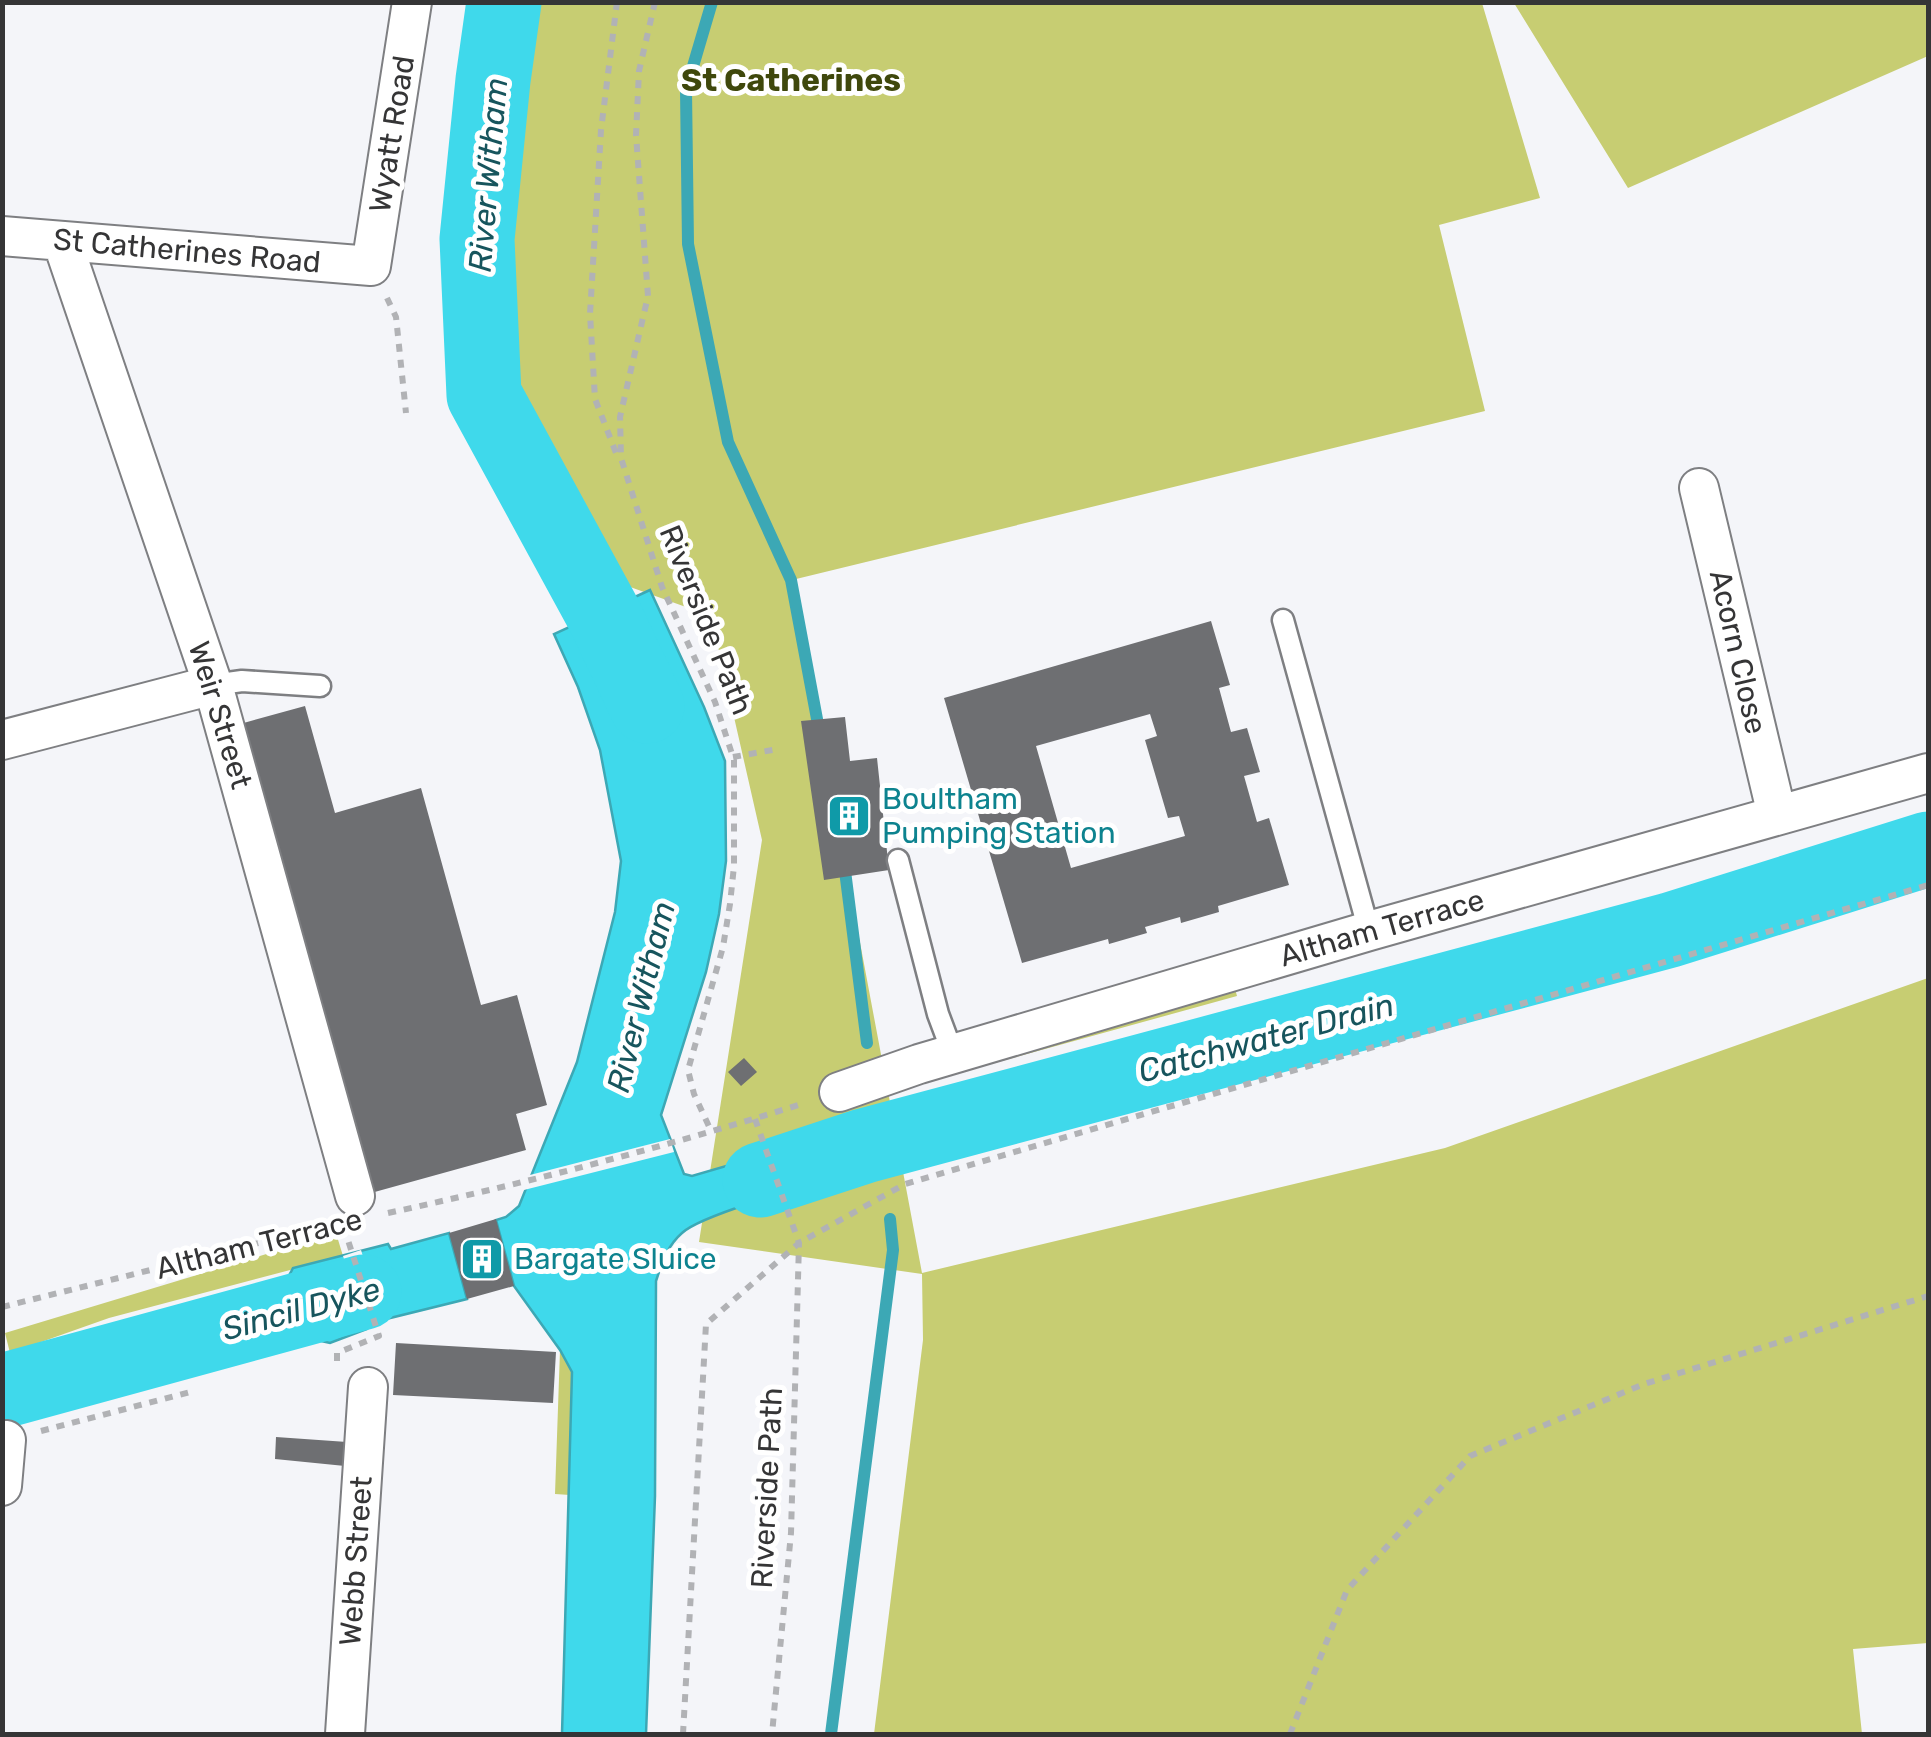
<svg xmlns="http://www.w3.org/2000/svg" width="1931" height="1737" font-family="Rubik,sans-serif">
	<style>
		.green { fill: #c7cd72 }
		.water { fill: #3fd9eb; stroke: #3ca8b5; stroke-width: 2.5 }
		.pier { fill: #f4f5f9 }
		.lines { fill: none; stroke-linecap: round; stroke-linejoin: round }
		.stream { stroke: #3ca8b5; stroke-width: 12 }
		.river { stroke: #3fd9eb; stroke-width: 75 }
		.building { fill: #6e6f72; fill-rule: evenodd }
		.service-casing { stroke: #7e7f82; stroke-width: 25 }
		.minor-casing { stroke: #7e7f82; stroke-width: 42 }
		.path { stroke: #b1b2b5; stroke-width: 6; stroke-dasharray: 8 8; stroke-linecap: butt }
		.service { stroke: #fff; stroke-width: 20 }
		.minor { stroke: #fff; stroke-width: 38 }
		.labels { text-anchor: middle; stroke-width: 10; stroke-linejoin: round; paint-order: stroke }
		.street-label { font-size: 30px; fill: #353536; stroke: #fff }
		.culture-label { font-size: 30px; fill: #0d838f; stroke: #fff; text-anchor: start }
		.neighbourhood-label { font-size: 32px; font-weight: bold; fill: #3f480c; stroke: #fff }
		.water-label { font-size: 32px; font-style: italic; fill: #17555d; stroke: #fff }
	</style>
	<rect width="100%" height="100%" fill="#f4f5f9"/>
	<path class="green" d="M 504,3 L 1482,3 L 1540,198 L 1439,225 L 1485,411 L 792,580 L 922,1273 L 1445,1148 L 1928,978 L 1928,1643 L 1853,1649 L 1862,1734 L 874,1734 L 923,1340 L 922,1274 L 699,1242 L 762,840 L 711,616 L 580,569 L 484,395 L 477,239 L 493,80 Z
		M 1514,3 L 1928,3 L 1928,56 L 1628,188 Z
		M 1234,985 L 1237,996 L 926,1082 L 924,1076 Z
		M 336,1233 L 343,1256 L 109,1318 L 10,1353 L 5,1333 Z
		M 560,1350 L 572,1371 L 573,1385 L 570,1495 L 555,1494 Z"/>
	<path class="water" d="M 650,590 L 704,707 L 725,761 L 726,861 L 719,914 L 706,972 L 661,1115 L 684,1174 L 692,1176 L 853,1129 L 867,1169 C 830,1180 705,1212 682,1233 C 667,1246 662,1263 656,1281 L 655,1496 L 646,1734 L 562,1734 L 572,1372 L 560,1350 L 514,1286 L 496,1220 L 506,1217 L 519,1206 L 577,1062 L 615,912 L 621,861 L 600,750 L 578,687 L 554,634 Z
		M 449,1233 L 467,1299 L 366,1324 L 367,1329 L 330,1343 L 303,1337 L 255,1341 L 293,1268 L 388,1244 L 391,1249 Z"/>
	<path class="pier" d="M 670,1139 L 674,1152 L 520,1191 L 526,1176 Z
		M 361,1250 L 383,1319 L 365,1324 L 343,1256 Z"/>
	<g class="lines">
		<path class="stream" d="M 712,2 L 686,90 L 688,244 L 728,442 L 791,580 L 820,735
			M 844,863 L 867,1043
			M 831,1734 L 893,1250 L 890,1219"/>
		<path class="river" d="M 504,2 L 493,80 L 477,239 L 484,395 L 605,617 L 647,706
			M 760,1180 L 864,1146 L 1670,930 L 1928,849
			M 2,1391 L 364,1292"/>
	</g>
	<path class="building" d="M 1211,621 L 1230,685 L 1219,688 L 1231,732 L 1247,728 L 1260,772 L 1244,776 L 1257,822 L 1269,818 L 1289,885 L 1218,906 L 1219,912 L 1181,923 L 1180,917 L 1145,927 L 1147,933 L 1109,944 L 1108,939 L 1022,963 L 944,698 ZM 1150,714 L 1157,736 L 1145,740 L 1168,818 L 1179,816 L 1185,836 L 1071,868 L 1036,746 Z
		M 305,706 L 335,813 L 421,788 L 481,1005 L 517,995 L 547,1105 L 516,1114 L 526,1150 L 371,1193 L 240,724 Z
		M 845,717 L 850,761 L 877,758 L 889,870 L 824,880 L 801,721 Z
		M 744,1058 L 757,1072 L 741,1086 L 728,1072 Z
		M 496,1219 L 514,1286 L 467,1299 L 449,1233 Z
		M 396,1343 L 556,1352 L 553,1403 L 393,1395 Z
		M 276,1437 L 347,1442 L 345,1466 L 275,1459 Z"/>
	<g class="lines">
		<g class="service-casing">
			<path id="service" d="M 1283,620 L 1369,931
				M 213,685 L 242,681 L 320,686
				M 898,860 L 938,1014 L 953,1054"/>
		</g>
		<g class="minor-casing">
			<path id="minor" d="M 2,236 L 371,266 L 412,2
				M 62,241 L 213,685 L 355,1196
				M 1699,488 L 1777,815
				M 2,740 L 213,685
				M 839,1092 L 919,1064 L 1369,931 L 1928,773
				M 2,1486 L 6,1440
				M 345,1734 L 368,1387"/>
		</g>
		<path class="path" d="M 617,2 L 601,130 L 590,314 L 595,399 L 618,458
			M 655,2 L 639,71 L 636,135 L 648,296 L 620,417 L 621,458 L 662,587 L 715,702 L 734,760 L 734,866 L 730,904 L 723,947 L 688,1070 L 694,1094 L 712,1133
			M 387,298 L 396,317 L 406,413
			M 733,757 L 778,749
			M 755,1119 L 799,1243 L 791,1533 L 772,1734
			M 388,1213 C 531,1182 665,1147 805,1103
			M 2,1307 L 331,1225
			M 337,1361 L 337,1353 L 379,1336 L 345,1231
			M 41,1431 L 194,1391
			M 683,1734 L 706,1324 L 799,1243 L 905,1184 L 1928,885
			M 1290,1734 L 1347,1590 L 1470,1456 L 1644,1384 L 1928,1296"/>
		<use href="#service" class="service"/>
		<use href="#minor" class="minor"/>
	</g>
	<defs>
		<g id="building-square" transform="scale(2.25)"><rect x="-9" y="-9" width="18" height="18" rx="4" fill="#0f9aa8" stroke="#fff"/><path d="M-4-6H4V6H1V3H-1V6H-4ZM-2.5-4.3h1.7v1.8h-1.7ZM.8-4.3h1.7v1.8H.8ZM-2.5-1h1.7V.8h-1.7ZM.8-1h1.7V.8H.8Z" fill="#fff"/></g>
	</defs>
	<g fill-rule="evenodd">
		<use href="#building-square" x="849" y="816"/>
		<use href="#building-square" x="482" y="1259"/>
	</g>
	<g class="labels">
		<g class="street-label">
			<text transform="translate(392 134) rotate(-81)" y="10">Wyatt Road</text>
			<text transform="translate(187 251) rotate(5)" y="10">St Catherines Road</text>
			<text transform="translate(706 620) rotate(68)" y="10">Riverside Path</text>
			<text transform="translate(1738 652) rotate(77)" y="10">Acorn Close</text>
			<text transform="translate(220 715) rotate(73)" y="10">Weir Street</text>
			<text transform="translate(1382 928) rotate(-16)" y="10">Altham Terrace</text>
			<text transform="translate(259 1244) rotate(-14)" y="10">Altham Terrace</text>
			<text transform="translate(767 1488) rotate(-87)" y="10">Riverside Path</text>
			<text transform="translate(356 1561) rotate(-86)" y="10">Webb Street</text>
		</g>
		<g class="culture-label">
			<text x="882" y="809">Boultham<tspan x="882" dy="34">Pumping Station</tspan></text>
			<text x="514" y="1269">Bargate Sluice</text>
		</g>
		<g class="neighbourhood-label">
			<text x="791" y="91">St Catherines</text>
		</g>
		<g class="water-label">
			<text transform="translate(488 175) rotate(-85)" y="11">River Witham</text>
			<text transform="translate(641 997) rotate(-76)" y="11">River Witham</text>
			<text transform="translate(1266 1038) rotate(-15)" y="11">Catchwater Drain</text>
			<text transform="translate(301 1309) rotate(-15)" y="11">Sincil Dyke</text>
		</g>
	</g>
	<rect width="1931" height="1737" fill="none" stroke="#353536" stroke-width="10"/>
</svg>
